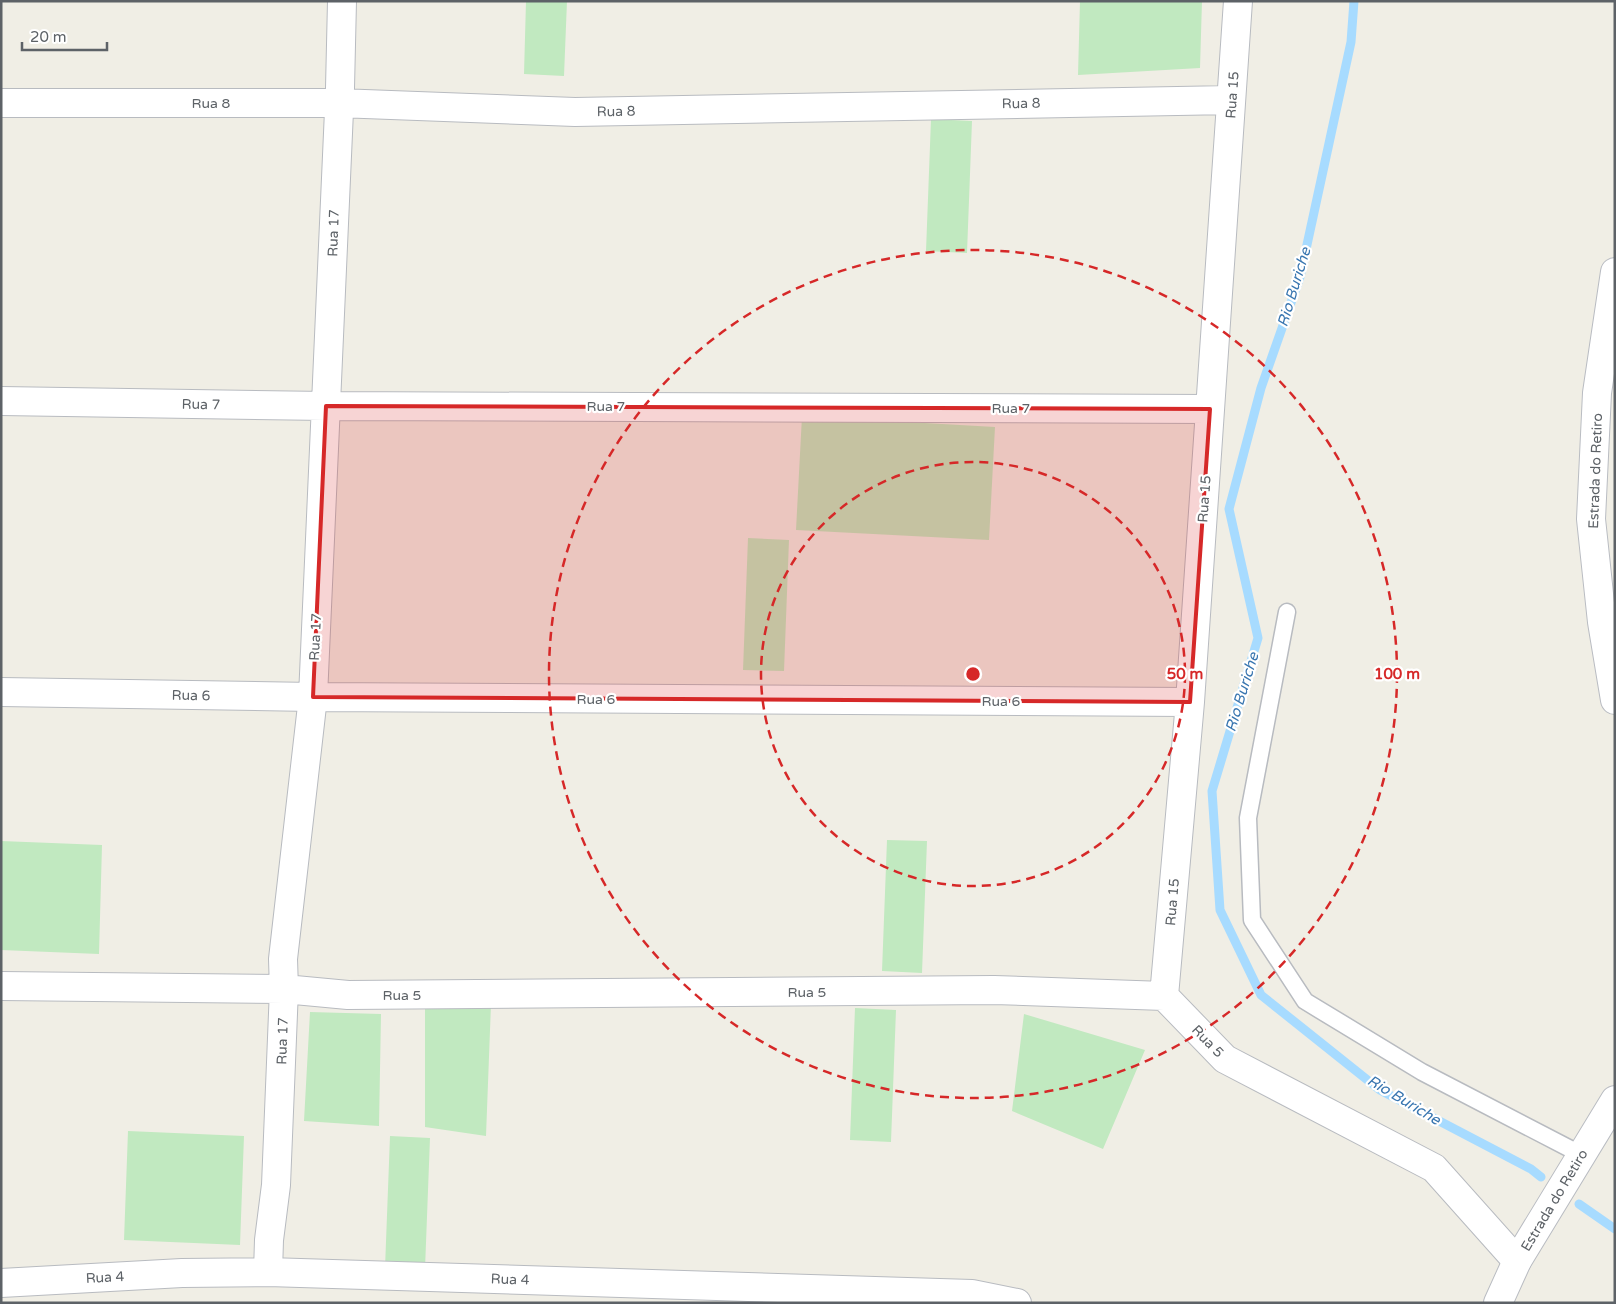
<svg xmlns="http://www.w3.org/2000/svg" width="1616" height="1304" font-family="'Varela Round',sans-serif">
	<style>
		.green { fill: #c1e9c0 }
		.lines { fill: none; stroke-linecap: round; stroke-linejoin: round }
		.stream { stroke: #a7dbff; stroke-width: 9 }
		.lane-casing { stroke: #b8bbc0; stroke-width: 19 }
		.street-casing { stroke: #b8bbc0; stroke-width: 30 }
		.secondary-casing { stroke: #b9bcc2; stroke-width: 30 }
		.lane { stroke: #fff; stroke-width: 16 }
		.street { stroke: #fff; stroke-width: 28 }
		.secondary { stroke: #fff; stroke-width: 28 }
		.marked { fill: #d62828; fill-opacity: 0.2; stroke: #d62828; stroke-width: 4; stroke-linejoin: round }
		.ring { fill: none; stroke: #d62828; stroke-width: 2.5; stroke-dasharray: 9 6 }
		.labels { text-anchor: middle; stroke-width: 4.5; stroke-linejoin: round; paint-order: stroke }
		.street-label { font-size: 14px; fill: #5d6267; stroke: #fff }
		.water-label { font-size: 15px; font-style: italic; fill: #3976b0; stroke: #fff }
		.centre { fill: #d62828; stroke: #fff; stroke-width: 2.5 }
		.ring-label { font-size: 15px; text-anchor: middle; font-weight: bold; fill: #d62828; stroke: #fff; stroke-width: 4.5; stroke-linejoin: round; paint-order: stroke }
	</style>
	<rect width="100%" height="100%" fill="#f0eee5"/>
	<path class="green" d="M 526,1 L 567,1 L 564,76 L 524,74 Z
		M 1080,1 L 1202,1 L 1200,68 L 1078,75 Z
		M 931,119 L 972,121 L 967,253 L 926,251 Z
		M 802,416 L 995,427 L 989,540 L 796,530 Z
		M 748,538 L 789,540 L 784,671 L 743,670 Z
		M 887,840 L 927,841 L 922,973 L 882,971 Z
		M 1,841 L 102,845 L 99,954 L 1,950 Z
		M 491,1004 L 486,1136 L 425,1127 L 425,1008 Z
		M 855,1008 L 896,1010 L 891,1142 L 850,1140 Z
		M 310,1012 L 381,1014 L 379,1126 L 304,1121 Z
		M 1024,1014 L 1145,1050 L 1103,1149 L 1012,1111 Z
		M 128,1131 L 244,1136 L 240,1245 L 124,1240 Z
		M 390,1136 L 430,1138 L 425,1269 L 385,1268 Z"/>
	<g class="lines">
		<path class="stream" d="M 1354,1 L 1351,42 L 1300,277 L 1261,388 L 1229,509 L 1258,638 L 1212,791 L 1220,910 L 1261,995 L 1380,1090 L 1531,1169 L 1541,1177
			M 1579,1204 L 1615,1229"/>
		<g class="lane-casing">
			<path id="lane" d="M 1287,612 L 1248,818 L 1252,920 L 1305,1001 L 1422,1072 L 1582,1155"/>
		</g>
		<g class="street-casing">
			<path id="street" d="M 1,103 L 338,103 L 575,112 L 1231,100
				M 1,401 L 326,406 L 1210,409
				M 1,692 L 313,697 L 1190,702
				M 1,986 L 284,989 L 348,995 L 994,990 L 1164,996 L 1225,1059 L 1434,1168 L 1517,1261
				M 1164,996 L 1190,702 L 1238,1
				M 268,1272 L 269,1240 L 276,1185 L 284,989 L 283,959 L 313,697 L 340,88 L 342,1
				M 1,1283 L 182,1273 L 268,1272 L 972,1294 L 1017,1303"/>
		</g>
		<g class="secondary-casing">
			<path id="secondary" d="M 1615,272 L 1597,393 L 1591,519 L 1602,622 L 1615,700
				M 1498,1303 L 1517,1261 L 1615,1100"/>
		</g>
		<use href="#lane" class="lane"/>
		<use href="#street" class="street"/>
		<use href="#secondary" class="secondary"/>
	</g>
	<path class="marked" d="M 326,406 L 1210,409 L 1190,702 L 313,697 Z"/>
	<g class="ring">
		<circle cx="973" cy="674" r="212"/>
		<circle cx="973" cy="674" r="424"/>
	</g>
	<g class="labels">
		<g class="street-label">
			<text transform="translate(1232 95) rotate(-86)" y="5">Rua 15</text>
			<text x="211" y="108">Rua 8</text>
			<text transform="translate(1021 103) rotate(-1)" y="5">Rua 8</text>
			<text transform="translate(616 111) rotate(-1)" y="5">Rua 8</text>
			<text transform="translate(333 233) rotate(-88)" y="5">Rua 17</text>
			<text transform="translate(201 404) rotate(1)" y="5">Rua 7</text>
			<text x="606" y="411">Rua 7</text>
			<text x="1011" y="413">Rua 7</text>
			<text transform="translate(1595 471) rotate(-88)" y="5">Estrada do Retiro</text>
			<text transform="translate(1204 499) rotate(-86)" y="5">Rua 15</text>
			<text transform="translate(315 637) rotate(-87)" y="5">Rua 17</text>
			<text transform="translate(191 695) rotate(1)" y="5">Rua 6</text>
			<text x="596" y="704">Rua 6</text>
			<text x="1001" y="706">Rua 6</text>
			<text transform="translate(1172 902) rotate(-85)" y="5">Rua 15</text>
			<text x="807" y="997">Rua 5</text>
			<text x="402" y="1000">Rua 5</text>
			<text transform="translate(282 1041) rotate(-88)" y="5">Rua 17</text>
			<text transform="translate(1208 1041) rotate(46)" y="5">Rua 5</text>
			<text transform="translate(1554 1200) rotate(-59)" y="5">Estrada do Retiro</text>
			<text transform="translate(105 1277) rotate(-3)" y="5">Rua 4</text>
			<text transform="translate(510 1279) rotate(2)" y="5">Rua 4</text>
		</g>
		<g class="water-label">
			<text transform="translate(1294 287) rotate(-73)" y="5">Rio Buriche</text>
			<text transform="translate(1242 692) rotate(-73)" y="5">Rio Buriche</text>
			<text transform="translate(1404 1100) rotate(31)" y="5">Rio Buriche</text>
		</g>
	</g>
	<circle cx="973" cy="674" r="8" class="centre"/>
	<g class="ring-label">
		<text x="1185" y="679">50 m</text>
		<text x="1397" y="679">100 m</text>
	</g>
	<rect width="1616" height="1304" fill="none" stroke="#5d6267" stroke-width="5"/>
	<path d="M22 42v8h85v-8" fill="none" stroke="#5d6267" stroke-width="2.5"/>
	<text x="30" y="42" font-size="15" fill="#5d6267" stroke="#ffffff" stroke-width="4" paint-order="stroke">20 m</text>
</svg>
